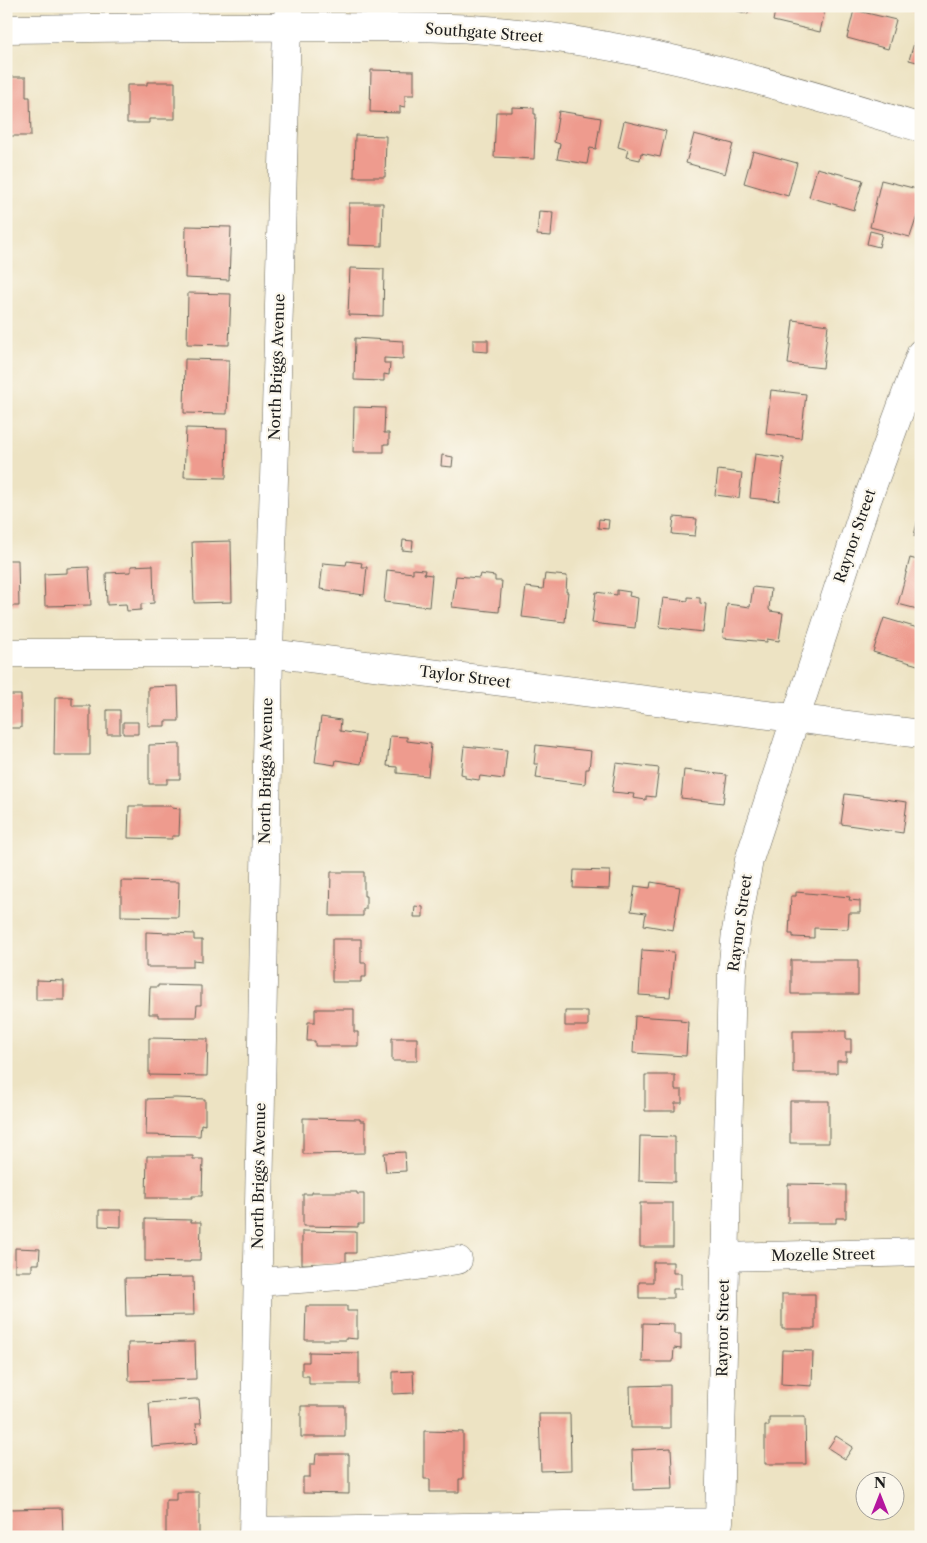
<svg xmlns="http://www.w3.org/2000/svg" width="927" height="1543" font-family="'Libre Caslon Text',serif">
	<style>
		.building { fill: #ee9b8e }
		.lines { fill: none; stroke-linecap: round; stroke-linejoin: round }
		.minor-casing { stroke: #656256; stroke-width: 29 }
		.minor { stroke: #fff; stroke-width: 28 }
		.labels { text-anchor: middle; stroke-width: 4.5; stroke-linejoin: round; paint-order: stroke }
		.street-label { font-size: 15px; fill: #1c1c1c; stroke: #fbf7ec }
	</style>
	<rect width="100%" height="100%" fill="#fbf7ec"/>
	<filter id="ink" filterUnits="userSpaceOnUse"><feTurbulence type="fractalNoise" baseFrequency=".02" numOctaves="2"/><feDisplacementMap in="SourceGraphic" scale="10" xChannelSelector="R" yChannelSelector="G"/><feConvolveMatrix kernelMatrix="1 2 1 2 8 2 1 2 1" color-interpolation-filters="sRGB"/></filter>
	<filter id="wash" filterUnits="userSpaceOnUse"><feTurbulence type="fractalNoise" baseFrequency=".0096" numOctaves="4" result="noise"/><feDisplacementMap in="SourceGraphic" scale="20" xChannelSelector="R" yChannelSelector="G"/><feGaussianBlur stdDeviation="1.12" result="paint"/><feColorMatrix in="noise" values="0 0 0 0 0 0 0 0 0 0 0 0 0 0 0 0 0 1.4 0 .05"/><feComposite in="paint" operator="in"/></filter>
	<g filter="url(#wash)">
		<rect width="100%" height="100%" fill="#ede3c3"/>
		<g id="blocks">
			<path class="building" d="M 720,6 L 750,6 L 748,14 Z
				M 776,6 L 826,6 L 820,32 L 773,21 Z
				M 895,6 L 915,6 L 914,12 Z
				M 854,10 L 896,20 L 888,49 L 847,38 Z
				M 917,33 L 921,35 L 921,63 L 909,60 Z
				M 371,70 L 414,71 L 414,95 L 405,95 L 405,107 L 400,106 L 400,113 L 370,112 Z
				M 6,77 L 26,77 L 26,97 L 30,97 L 31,136 L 6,136 Z
				M 147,82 L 175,82 L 175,119 L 149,119 L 149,123 L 127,123 L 127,85 L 147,85 Z
				M 512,107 L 534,108 L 534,114 L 536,114 L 534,159 L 494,157 L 496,112 L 512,112 Z
				M 559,111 L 601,118 L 596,149 L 590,148 L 587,164 L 557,159 L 560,144 L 554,142 Z
				M 624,121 L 666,131 L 660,157 L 641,153 L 640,160 L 626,157 L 628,150 L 618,147 Z
				M 694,134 L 733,144 L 725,174 L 686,163 Z
				M 355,135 L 386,136 L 385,177 L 354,177 Z
				M 753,151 L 797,163 L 788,196 L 744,183 Z
				M 817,168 L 863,180 L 854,210 L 809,197 Z
				M 881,180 L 921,190 L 921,204 L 910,237 L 870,227 Z
				M 349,203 L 383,203 L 382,246 L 348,245 Z
				M 539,211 L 553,212 L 551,236 L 537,235 Z
				M 186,226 L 231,227 L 229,280 L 185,278 Z
				M 870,231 L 882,234 L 879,247 L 867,244 Z
				M 350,268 L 384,269 L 383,316 L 348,315 Z
				M 188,293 L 231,294 L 229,345 L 187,344 Z
				M 793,320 L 828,325 L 823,368 L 788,364 Z
				M 355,338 L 403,341 L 403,359 L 384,358 L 384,363 L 390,363 L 389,375 L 384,374 L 384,381 L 354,380 Z
				M 473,340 L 488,340 L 488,352 L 473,351 Z
				M 185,359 L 229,360 L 227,414 L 184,413 Z
				M 771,390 L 806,394 L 801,438 L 766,434 Z
				M 354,407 L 385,408 L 384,433 L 389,433 L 389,444 L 384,444 L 384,452 L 353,452 Z
				M 186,428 L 227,429 L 226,478 L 184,477 Z
				M 755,454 L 784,458 L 779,501 L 750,498 Z
				M 442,455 L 453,457 L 452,467 L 441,466 Z
				M 718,470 L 742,473 L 739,498 L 715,495 Z
				M 920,510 L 921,510 L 921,538 L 914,536 Z
				M 674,517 L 697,519 L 695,536 L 672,534 Z
				M 599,519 L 609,520 L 608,529 L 598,528 Z
				M 403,540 L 413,541 L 412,551 L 402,550 Z
				M 231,541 L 232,602 L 194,603 L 192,542 Z
				M 910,558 L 921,561 L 921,610 L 898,604 Z
				M 6,560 L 18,560 L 19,606 L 6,606 Z
				M 347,561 L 362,563 L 361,567 L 367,567 L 364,595 L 320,589 L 323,563 L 346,565 Z
				M 153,565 L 154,603 L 141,604 L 141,610 L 127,611 L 126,604 L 107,605 L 106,573 L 131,572 L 131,566 Z
				M 89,567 L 91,605 L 45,606 L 44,574 L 67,573 L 67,568 Z
				M 413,569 L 425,570 L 424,574 L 432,575 L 429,607 L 384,602 L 387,570 L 413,573 Z
				M 480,574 L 495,576 L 495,581 L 502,581 L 499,612 L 452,607 L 456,576 L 479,578 Z
				M 545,574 L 567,576 L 566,592 L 568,592 L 565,622 L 522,617 L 526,587 L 543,589 Z
				M 753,587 L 771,589 L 769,609 L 770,611 L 783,613 L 779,641 L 767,639 L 767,642 L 723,638 L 727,604 L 750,607 Z
				M 617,590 L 630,592 L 629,596 L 638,598 L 635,628 L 592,623 L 596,592 L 617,595 Z
				M 688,597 L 700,598 L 700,603 L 706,604 L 703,632 L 659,627 L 663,598 L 688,601 Z
				M 884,618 L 921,629 L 921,666 L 873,652 Z
				M 178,686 L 179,721 L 165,721 L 165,726 L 148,726 L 148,687 Z
				M 6,695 L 21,695 L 21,728 L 6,728 Z
				M 55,697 L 72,697 L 72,706 L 90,706 L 90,755 L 54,755 Z
				M 107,710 L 120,710 L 120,734 L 107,734 Z
				M 321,717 L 341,720 L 340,731 L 365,735 L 361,764 L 336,760 L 335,765 L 315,762 Z
				M 123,722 L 138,722 L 138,734 L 123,734 Z
				M 390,736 L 407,737 L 407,741 L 431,744 L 428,776 L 397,773 L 397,767 L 387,766 Z
				M 180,744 L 180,779 L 167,779 L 167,784 L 149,784 L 149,745 Z
				M 536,745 L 591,751 L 589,769 L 586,769 L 585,784 L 536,778 L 538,764 L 534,764 Z
				M 464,746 L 507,750 L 504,779 L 480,776 L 479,780 L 465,778 L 465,775 L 461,774 Z
				M 616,763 L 659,768 L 655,797 L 646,796 L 646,800 L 633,798 L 634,794 L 612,792 Z
				M 684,770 L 727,775 L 723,803 L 681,798 Z
				M 845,794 L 907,802 L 903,833 L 841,824 Z
				M 129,806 L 172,806 L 172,808 L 180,809 L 179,836 L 172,836 L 172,839 L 128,838 Z
				M 574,870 L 610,871 L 609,889 L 573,888 Z
				M 331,872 L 364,872 L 364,896 L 366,896 L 366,909 L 363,909 L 363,916 L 330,916 Z
				M 121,881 L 179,882 L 178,917 L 121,916 Z
				M 651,882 L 680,887 L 673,930 L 644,925 L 646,913 L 631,911 L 635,886 L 650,888 Z
				M 796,892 L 850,897 L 849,900 L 860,901 L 860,913 L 849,913 L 848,929 L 814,928 L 814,938 L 793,937 L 793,934 L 789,934 L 791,896 L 796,896 Z
				M 415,906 L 423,907 L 423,917 L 414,917 Z
				M 146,932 L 194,934 L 194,940 L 202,940 L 202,961 L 193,960 L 193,967 L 146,967 Z
				M 332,939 L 361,939 L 361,963 L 366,963 L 366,977 L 361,977 L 361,982 L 332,982 Z
				M 642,950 L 674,952 L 670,997 L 639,995 Z
				M 791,960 L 858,960 L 858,994 L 791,994 Z
				M 36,980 L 64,981 L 64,1000 L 36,1000 Z
				M 158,985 L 201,986 L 201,1005 L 197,1005 L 196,1017 L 158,1017 L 158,1014 L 149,1014 L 150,987 L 158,987 Z
				M 315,1009 L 354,1009 L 354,1032 L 358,1032 L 358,1046 L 315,1046 L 315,1041 L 307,1041 L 308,1022 L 315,1022 Z
				M 565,1011 L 588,1011 L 588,1026 L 565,1026 Z
				M 635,1016 L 681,1019 L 680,1021 L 688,1022 L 686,1056 L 633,1053 Z
				M 793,1031 L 846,1031 L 846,1039 L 851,1039 L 851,1052 L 846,1052 L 846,1061 L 837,1061 L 837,1073 L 793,1073 Z
				M 149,1038 L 208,1039 L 207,1076 L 149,1075 Z
				M 392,1038 L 417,1038 L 417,1061 L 392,1061 Z
				M 645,1075 L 675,1075 L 675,1090 L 682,1090 L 682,1103 L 675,1103 L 675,1111 L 645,1111 Z
				M 176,1098 L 205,1099 L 205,1125 L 201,1124 L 200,1136 L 146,1135 L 147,1099 Z
				M 790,1101 L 829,1101 L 829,1143 L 790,1143 Z
				M 303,1118 L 360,1119 L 360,1121 L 365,1121 L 365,1153 L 303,1154 Z
				M 640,1136 L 675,1137 L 675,1182 L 639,1181 Z
				M 405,1152 L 406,1171 L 386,1172 L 384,1153 Z
				M 147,1156 L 193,1156 L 193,1159 L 203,1159 L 202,1196 L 192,1196 L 192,1198 L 146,1198 Z
				M 788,1184 L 846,1185 L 846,1218 L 836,1218 L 836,1223 L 788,1223 Z
				M 312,1192 L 357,1192 L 357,1194 L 364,1194 L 364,1224 L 358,1224 L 358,1227 L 303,1226 L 303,1194 L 312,1194 Z
				M 640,1203 L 673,1203 L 673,1247 L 640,1247 Z
				M 99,1210 L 121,1210 L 121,1227 L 99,1226 Z
				M 145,1219 L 191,1220 L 191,1222 L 201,1222 L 200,1260 L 190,1260 L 190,1262 L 145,1261 Z
				M 302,1231 L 356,1232 L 356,1253 L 346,1253 L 346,1264 L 302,1264 Z
				M 15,1248 L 40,1249 L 39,1264 L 32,1264 L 32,1271 L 15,1271 Z
				M 653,1262 L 673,1262 L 673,1273 L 681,1273 L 681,1289 L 673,1289 L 673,1298 L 639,1298 L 639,1282 L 653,1282 Z
				M 193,1277 L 194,1315 L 126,1316 L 125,1278 Z
				M 782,1294 L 815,1294 L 815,1329 L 782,1329 Z
				M 306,1306 L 347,1306 L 347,1311 L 357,1311 L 357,1339 L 346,1338 L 346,1340 L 305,1340 Z
				M 643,1323 L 674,1324 L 674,1334 L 681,1334 L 681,1349 L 674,1348 L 673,1362 L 642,1362 Z
				M 195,1342 L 196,1379 L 129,1381 L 128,1343 Z
				M 782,1350 L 813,1351 L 812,1386 L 781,1384 Z
				M 309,1352 L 359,1353 L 359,1384 L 309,1384 L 309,1376 L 302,1376 L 302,1362 L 309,1362 Z
				M 413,1371 L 414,1393 L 393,1394 L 393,1372 Z
				M 670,1385 L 670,1428 L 631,1428 L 630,1386 Z
				M 194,1399 L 199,1399 L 201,1423 L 196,1423 L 198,1443 L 152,1447 L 149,1403 Z
				M 301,1406 L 345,1406 L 345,1437 L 301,1437 Z
				M 539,1414 L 570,1414 L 571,1470 L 541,1471 Z
				M 769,1417 L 805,1417 L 806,1464 L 765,1464 L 765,1426 L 769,1426 Z
				M 424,1431 L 463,1432 L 463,1479 L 459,1479 L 459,1492 L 430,1492 L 430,1479 L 424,1479 Z
				M 836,1436 L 853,1447 L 845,1459 L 828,1448 Z
				M 671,1448 L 673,1489 L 633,1490 L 632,1450 Z
				M 316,1454 L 349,1454 L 349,1494 L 303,1493 L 303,1477 L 310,1477 L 310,1464 L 315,1464 Z
				M 176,1492 L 199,1492 L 199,1537 L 166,1537 L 166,1500 L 176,1500 Z
				M 62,1508 L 63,1535 L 9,1536 L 8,1509 Z"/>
		</g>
	</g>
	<g filter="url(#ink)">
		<use href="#blocks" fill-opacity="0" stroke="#656256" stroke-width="1"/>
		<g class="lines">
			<g class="minor-casing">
				<path id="minor" d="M 6,29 C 118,28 230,26 341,27 C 385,28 429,26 472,29 C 625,39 775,83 921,128
					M 6,653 L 269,653 L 921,734
					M 725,1257 L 921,1252
					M 257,1282 L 355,1275 L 458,1260
					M 253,1531 L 719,1522 L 732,973 L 736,931 L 749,860 L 865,506 L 921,353
					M 253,1537 L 269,653 L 287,27 L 289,6"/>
			</g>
			<use href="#minor" class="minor"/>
		</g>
	</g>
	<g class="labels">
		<g class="street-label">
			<text transform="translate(484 33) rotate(4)" y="5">Southgate Street</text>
			<text transform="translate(277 367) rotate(-88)" y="5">North Briggs Avenue</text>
			<text transform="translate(855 536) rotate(-71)" y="5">Raynor Street</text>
			<text transform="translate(465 677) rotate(7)" y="5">Taylor Street</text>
			<text transform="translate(266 771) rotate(-89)" y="5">North Briggs Avenue</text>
			<text transform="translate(740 923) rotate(-82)" y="5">Raynor Street</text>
			<text transform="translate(259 1176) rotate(-89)" y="5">North Briggs Avenue</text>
			<text transform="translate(823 1255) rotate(-1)" y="5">Mozelle Street</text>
			<text transform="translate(723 1328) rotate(-89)" y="5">Raynor Street</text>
		</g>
	</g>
	<rect width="927" height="1543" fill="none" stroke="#fbf7ec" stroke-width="25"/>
	<g transform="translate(880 1496)"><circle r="24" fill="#fbf7ec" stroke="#a29f99"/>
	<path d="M0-4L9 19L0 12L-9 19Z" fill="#b5179e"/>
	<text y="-8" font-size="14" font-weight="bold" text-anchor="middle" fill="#1c1c1c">N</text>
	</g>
</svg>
